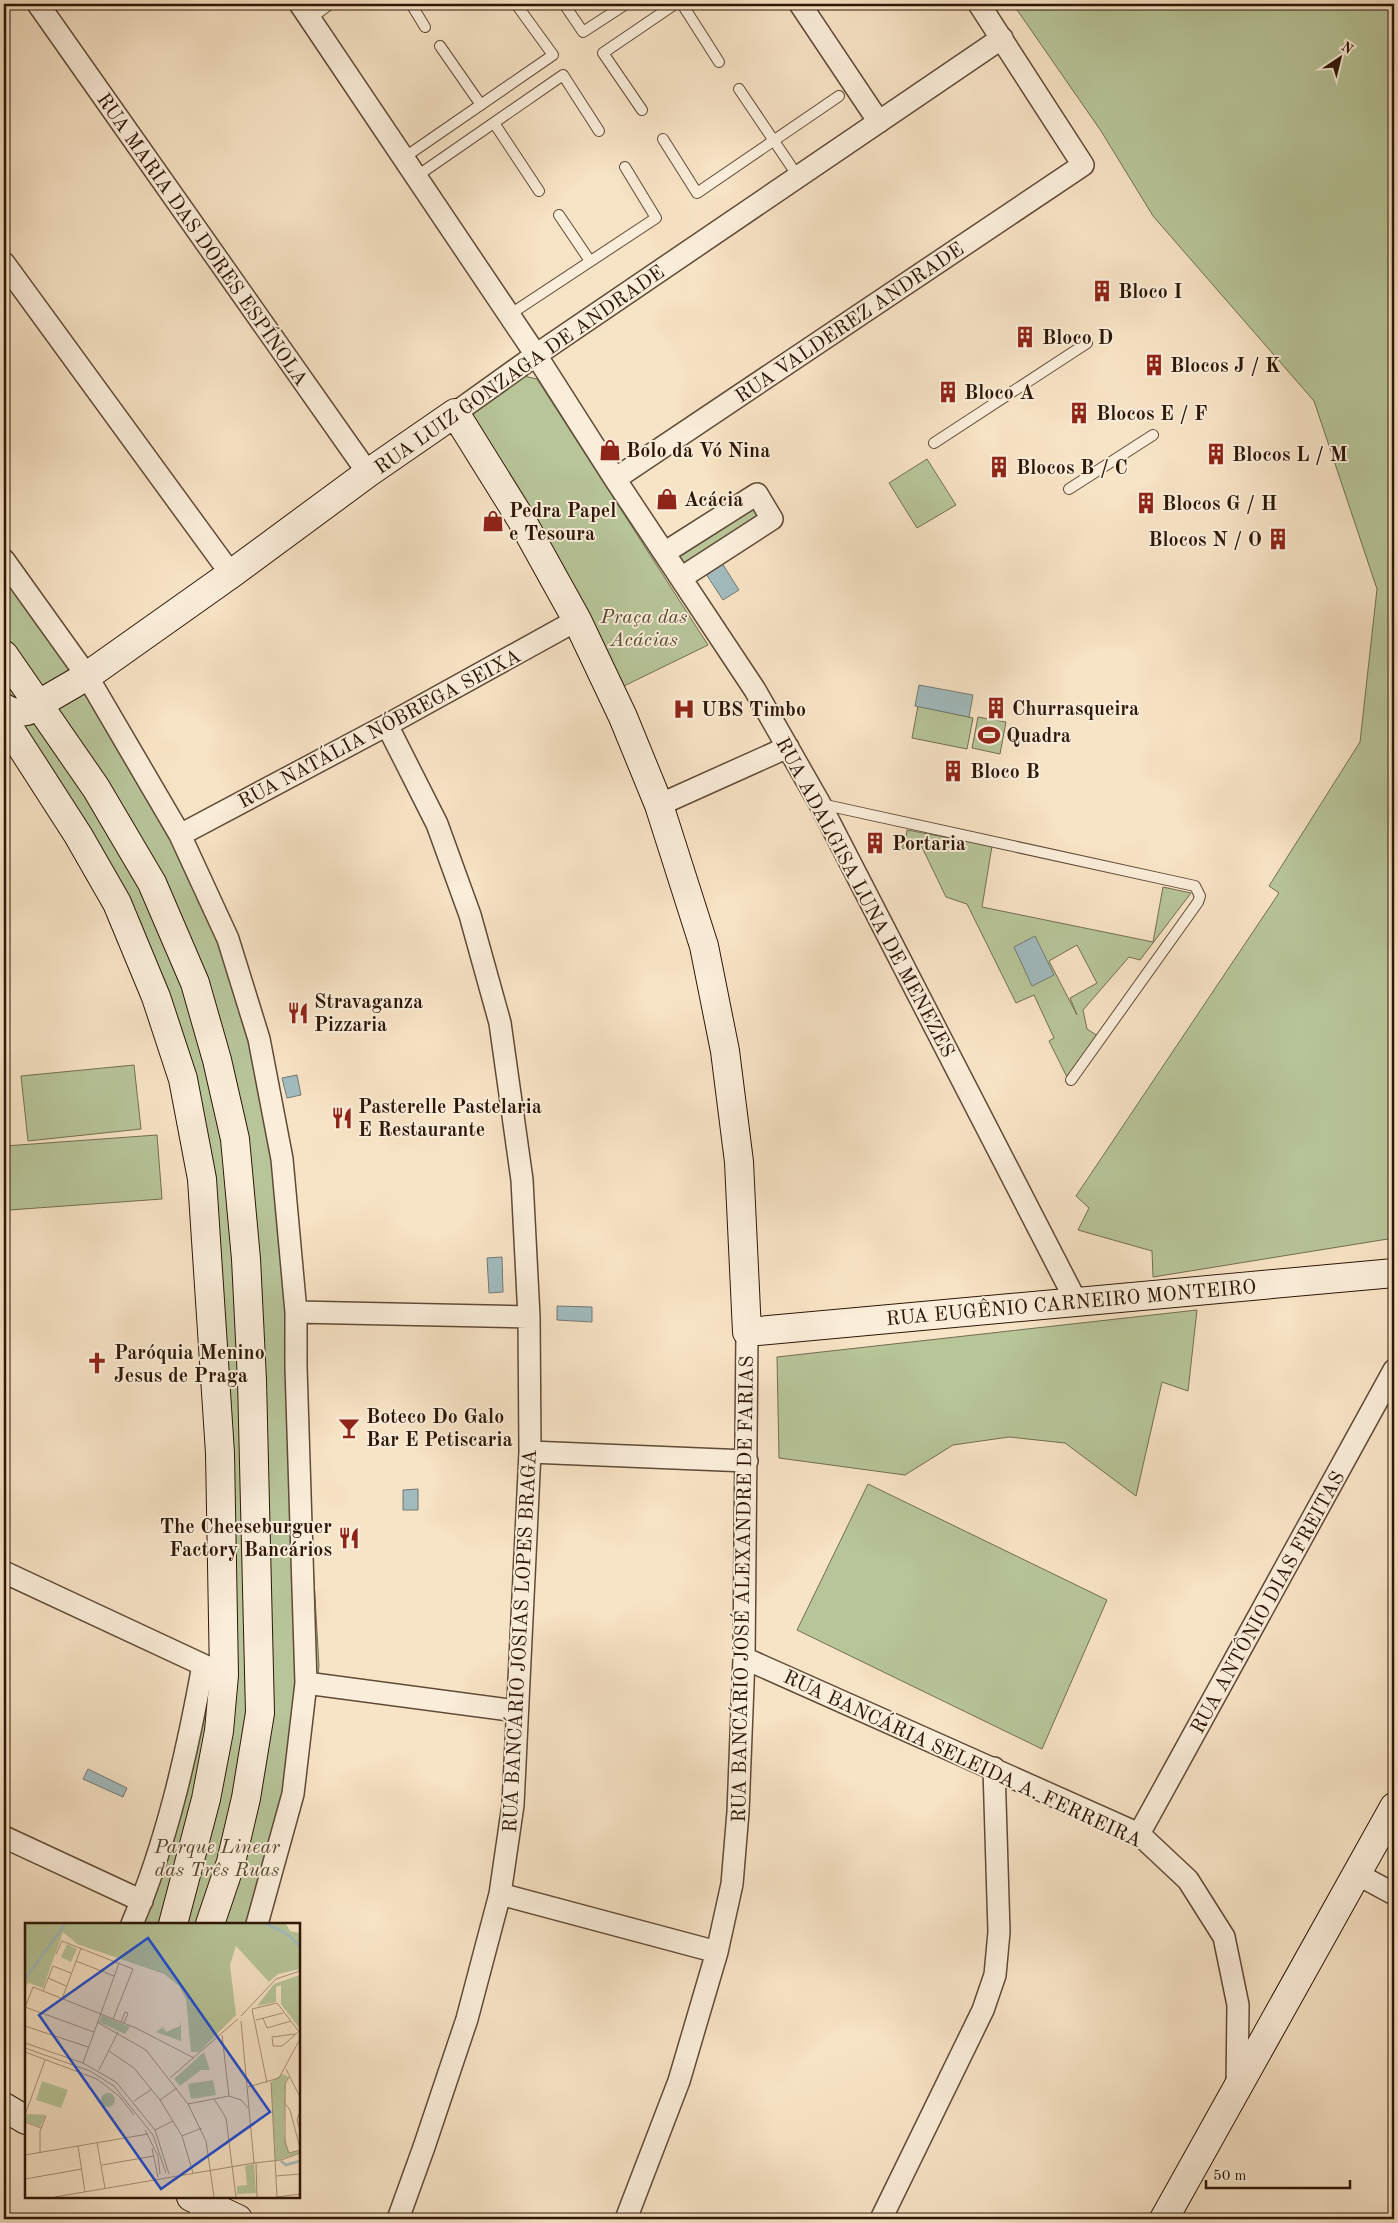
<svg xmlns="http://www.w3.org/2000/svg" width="1398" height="2223" font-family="'Old Standard TT',serif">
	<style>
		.green { fill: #b7c599; stroke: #726e50; fill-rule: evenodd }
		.water { fill: #a1bbbe; stroke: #737974 }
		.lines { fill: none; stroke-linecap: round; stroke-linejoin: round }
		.lane-casing { stroke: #604a36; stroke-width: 12 }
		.street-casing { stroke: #604a36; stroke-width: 24 }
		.secondary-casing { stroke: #2e1706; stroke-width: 30 }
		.lane { stroke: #faedd9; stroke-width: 10 }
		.street { stroke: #faedd9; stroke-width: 21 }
		.secondary { stroke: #faedd9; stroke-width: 28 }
		.labels { text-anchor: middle; stroke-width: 4; stroke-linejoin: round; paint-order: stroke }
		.street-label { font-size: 20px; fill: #2e1706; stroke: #faedd9 }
		.poi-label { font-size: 20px; font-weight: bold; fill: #2e1706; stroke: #faedd9; text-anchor: start }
		.park-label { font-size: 20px; font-style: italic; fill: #574b32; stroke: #faedd9 }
		.inset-river { fill: none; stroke: #a1bbbe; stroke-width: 2.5 }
		.inset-road { fill: none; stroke: #a79179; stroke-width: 1 }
		.view { fill: #1d4ed8; fill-opacity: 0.15; stroke: #1d4ed8; stroke-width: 2.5 }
		.inset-edge { fill: none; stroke: #2e1706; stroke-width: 2.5 }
	</style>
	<rect width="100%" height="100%" fill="#f7e3c5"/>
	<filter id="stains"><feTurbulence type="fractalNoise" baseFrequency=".004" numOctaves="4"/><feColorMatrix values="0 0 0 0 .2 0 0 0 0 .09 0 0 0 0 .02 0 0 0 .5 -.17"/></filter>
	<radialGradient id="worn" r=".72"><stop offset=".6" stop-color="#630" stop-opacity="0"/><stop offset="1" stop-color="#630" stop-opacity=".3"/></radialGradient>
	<path class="green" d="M 1013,4 L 1394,4 L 1394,1238 L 1153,1277 L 1152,1251 L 1078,1230 L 1089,1208 L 1076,1196 L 1279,893 L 1269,886 L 1360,742 L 1377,589 L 1314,401 L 1153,216 L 1101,131 Z
		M 524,376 L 537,379 L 708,645 L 624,686 L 588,614 L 470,421 L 471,409 Z
		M 927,459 L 956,505 L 917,528 L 889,483 Z
		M 757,494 L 772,519 L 681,578 L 664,553 Z
		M 4,543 L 79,649 L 215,888 L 253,982 L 276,1071 L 290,1165 L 319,1666 L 303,1784 L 266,1924 L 120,1924 C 161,1838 179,1744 200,1652 L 215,1660 L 216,1611 L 193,1199 L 166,1054 L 138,975 L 57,818 L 4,735 Z
		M 918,706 L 973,718 L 967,749 L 912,738 Z
		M 978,717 L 1006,722 L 1000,754 L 972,748 Z
		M 907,830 L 992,846 L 982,907 L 1153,942 L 1163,887 L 1191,893 L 1140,960 L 1129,957 L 1083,1010 L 1087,1029 L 1098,1036 L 1067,1077 L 1049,1041 L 1054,1038 L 1034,995 L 1016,1003 L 967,904 L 946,897 L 919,841 L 900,850 L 905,843 ZM 1077,945 L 1097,983 L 1070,998 L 1077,1015 L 1049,961 Z
		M 134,1065 L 141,1129 L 28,1141 L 21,1076 Z
		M 157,1135 L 162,1199 L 9,1210 L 5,1146 Z
		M 1197,1310 L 1188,1391 L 1162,1382 L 1136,1496 L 1065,1443 L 1009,1437 L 953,1445 L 905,1475 L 779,1458 L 777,1357 Z
		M 868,1484 L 1107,1600 L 1042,1749 L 797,1630 Z"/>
	<path class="water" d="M 722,563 L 739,590 L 723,600 L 706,574 Z
		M 919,685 L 973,695 L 969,717 L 915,706 Z
		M 1035,936 L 1054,975 L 1032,986 L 1014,947 Z
		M 297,1075 L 301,1095 L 287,1098 L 282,1078 Z
		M 502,1257 L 503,1292 L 489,1293 L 487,1258 Z
		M 557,1306 L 592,1307 L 592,1322 L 557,1320 Z
		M 418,1489 L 418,1510 L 403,1510 L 403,1490 Z
		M 88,1769 L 127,1788 L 123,1797 L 83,1779 Z"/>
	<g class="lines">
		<g class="lane-casing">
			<path id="lane" d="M 411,4 L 425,27
				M 564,4 L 583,32 L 626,4
				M 682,4 L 719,62
				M 310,19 L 330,4
				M 440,46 L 481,105
				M 739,89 L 799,178
				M 642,110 L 603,53 L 675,4
				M 494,123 L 539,191
				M 663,139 L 697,193 L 839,96
				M 405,157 L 553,55 L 516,4
				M 417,176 L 563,75 L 599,131
				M 559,215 L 590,261
				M 509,315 L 656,218 L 625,167
				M 934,443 L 1087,343
				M 1069,489 L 1153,435
				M 821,804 L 1195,886 L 1200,896 L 1198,902 L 1071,1080
				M 193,2219 L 199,2202"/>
		</g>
		<g class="street-casing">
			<path id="street" d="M 38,4 L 368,473
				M 300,4 L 536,355 L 615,479 L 755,690 L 820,804 L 1076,1301
				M 800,4 L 879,122
				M 4,263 L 231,574
				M 455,413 L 536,355 L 1002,38
				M 615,479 L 1083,165 L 979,4
				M 664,553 L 757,494 L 772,519 L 681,578
				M 4,560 L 87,676 L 180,835 L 228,939 L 259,1039 L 282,1159 L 296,1312 L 296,1367 L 306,1683 L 293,1794 L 257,1924
				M 387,725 L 437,824 L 470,915 L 500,1023 L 522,1180 L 529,1317 L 530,1452 L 513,1805 L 500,1894 L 467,2019 L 424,2147 L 398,2219
				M 659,805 L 788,747
				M 180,835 L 387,725 L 577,620
				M 296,1312 L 529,1317
				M 530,1452 L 747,1461
				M 4,1572 L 214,1670
				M 744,1658 L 1139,1834 L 1188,1880 L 1224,1937 L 1238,2005 L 1237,2089
				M 306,1683 L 517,1711
				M 1139,1834 L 1394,1370
				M 4,1837 L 142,1901
				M 1357,1874 L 1394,1894
				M 500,1894 L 717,1952
				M 132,1924 C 167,1842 187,1753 203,1665
				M 626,2219 L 679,2081 L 717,1952 L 732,1884 L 738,1812 L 744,1658 L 747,1332
				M 881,2219 L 983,2010 L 995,1975 L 999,1932 L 994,1768"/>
		</g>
		<g class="secondary-casing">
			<path id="secondary" d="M 4,655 L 96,788 L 152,883 L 195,983 L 217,1060 L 235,1139 L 246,1259 L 252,1380 L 260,1713 L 246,1798 L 231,1862 L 210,1924
				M 4,708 L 14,713 L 27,711 L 87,676 L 231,574 L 368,473 L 455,413 L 521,519 L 577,620 L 623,717 L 659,805 L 704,946 L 725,1051 L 739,1162 L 747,1332 L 1394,1273
				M 4,720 L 78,835 L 117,903 L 156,997 L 183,1079 L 202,1179 L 220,1453 L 224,1675 L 219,1731 L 206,1799 L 173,1924
				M 4,2107 L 26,2120
				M 191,2197 L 238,2219
				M 1164,2219 L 1394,1807"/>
		</g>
		<use href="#lane" class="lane"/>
		<use href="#street" class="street"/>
		<use href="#secondary" class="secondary"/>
	</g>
	<defs>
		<g id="building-bare" transform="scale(1.725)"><path d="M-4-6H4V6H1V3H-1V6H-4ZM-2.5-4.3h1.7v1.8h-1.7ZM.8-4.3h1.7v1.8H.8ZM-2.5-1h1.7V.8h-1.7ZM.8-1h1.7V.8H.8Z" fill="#8f2418" stroke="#faedd9" stroke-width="2.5" paint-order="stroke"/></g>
		<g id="shop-bare" transform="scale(1.725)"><path d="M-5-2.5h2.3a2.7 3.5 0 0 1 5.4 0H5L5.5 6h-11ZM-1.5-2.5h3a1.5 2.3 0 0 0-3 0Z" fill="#8f2418" stroke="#faedd9" stroke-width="2.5" paint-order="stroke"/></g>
		<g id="hospital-bare" transform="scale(1.725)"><path d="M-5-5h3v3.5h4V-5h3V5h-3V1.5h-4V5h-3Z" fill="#8f2418" stroke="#faedd9" stroke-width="2.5" paint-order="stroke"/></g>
		<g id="stadium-bare" transform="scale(1.725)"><path d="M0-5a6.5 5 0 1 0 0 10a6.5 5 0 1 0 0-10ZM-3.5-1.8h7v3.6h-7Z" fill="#8f2418" stroke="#faedd9" stroke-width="2.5" paint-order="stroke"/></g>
		<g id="restaurant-bare" transform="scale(1.725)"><path d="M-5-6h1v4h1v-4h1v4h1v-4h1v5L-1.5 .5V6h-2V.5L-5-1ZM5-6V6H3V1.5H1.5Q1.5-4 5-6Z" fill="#8f2418" stroke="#faedd9" stroke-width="2.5" paint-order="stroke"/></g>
		<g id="church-bare" transform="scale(1.725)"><path d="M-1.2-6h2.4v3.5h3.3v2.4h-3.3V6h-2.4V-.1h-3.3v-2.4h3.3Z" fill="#8f2418" stroke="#faedd9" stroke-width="2.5" paint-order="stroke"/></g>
		<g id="bar-bare" transform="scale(1.725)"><path d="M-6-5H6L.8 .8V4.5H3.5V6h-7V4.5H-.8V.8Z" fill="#8f2418" stroke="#faedd9" stroke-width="2.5" paint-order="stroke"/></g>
	</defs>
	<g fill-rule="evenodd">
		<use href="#building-bare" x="1102" y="291"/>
		<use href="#building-bare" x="1025" y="337"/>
		<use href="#building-bare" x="1154" y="365"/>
		<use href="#building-bare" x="948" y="392"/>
		<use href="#building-bare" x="1079" y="413"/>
		<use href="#shop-bare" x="610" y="450"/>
		<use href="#building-bare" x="1216" y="454"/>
		<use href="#building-bare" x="999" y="467"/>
		<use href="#shop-bare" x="667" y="499"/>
		<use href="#building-bare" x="1146" y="503"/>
		<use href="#shop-bare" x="493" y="521"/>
		<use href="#building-bare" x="1278" y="539"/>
		<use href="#building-bare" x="996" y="708"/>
		<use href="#hospital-bare" x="684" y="709"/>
		<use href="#stadium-bare" x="989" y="735"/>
		<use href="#building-bare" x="953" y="771"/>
		<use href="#building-bare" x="875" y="843"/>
		<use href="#restaurant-bare" x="298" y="1013"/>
		<use href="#restaurant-bare" x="342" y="1118"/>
		<use href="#church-bare" x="97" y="1363"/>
		<use href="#bar-bare" x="349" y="1428"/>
		<use href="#restaurant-bare" x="349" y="1538"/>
	</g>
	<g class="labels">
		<g class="street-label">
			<text transform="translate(203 239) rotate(55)" y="7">RUA MARIA DAS DORES ESPÍNOLA</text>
			<text transform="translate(849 322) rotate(-34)" y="7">RUA VALDEREZ ANDRADE</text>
			<text transform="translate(519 369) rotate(-35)" y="7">RUA LUIZ GONZAGA DE ANDRADE</text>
			<text transform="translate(379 728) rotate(-28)" y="7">RUA NATÁLIA NÓBREGA SEIXA</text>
			<text transform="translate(866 897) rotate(62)" y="7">RUA ADALGISA LUNA DE MENEZES</text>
			<text transform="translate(1071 1302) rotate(-5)" y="7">RUA EUGÊNIO CARNEIRO MONTEIRO</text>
			<text transform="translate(742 1589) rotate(-89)" y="7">RUA BANCÁRIO JOSÉ ALEXANDRE DE FARIAS</text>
			<text transform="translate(1267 1602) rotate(-61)" y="7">RUA ANTÔNIO DIAS FREITAS</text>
			<text transform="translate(519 1641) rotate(-87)" y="7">RUA BANCÁRIO JOSIAS LOPES BRAGA</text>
			<text transform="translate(963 1758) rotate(25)" y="7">RUA BANCÁRIA SELEIDA A. FERREIRA</text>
		</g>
		<g class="poi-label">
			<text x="1118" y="298">Bloco I</text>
			<text x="1042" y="344">Bloco D</text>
			<text x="1170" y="372">Blocos J / K</text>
			<text x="964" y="399">Bloco A</text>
			<text x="1096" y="420">Blocos E / F</text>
			<text x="626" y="457">Bolo da Vó Nina</text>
			<text x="1232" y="461">Blocos L / M</text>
			<text x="1016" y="474">Blocos B / C</text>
			<text x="684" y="506">Acácia</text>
			<text x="1162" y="510">Blocos G / H</text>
			<text x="509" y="517">Pedra Papel<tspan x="509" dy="23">e Tesoura</tspan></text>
			<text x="1262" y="546" text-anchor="end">Blocos N / O</text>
			<text x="1012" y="715">Churrasqueira</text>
			<text x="701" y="716">UBS Timbo</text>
			<text x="1006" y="742">Quadra</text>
			<text x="970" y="778">Bloco B</text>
			<text x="892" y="850">Portaria</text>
			<text x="314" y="1008">Stravaganza<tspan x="314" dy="23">Pizzaria</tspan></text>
			<text x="358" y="1113">Pasterelle Pastelaria<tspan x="358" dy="23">E Restaurante</tspan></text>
			<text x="114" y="1359">Paróquia Menino<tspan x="114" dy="23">Jesus de Praga</tspan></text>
			<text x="366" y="1423">Boteco Do Galo<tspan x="366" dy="23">Bar E Petiscaria</tspan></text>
			<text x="332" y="1533" text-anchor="end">The Cheeseburguer<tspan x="332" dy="23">Factory Bancários</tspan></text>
		</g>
		<g class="park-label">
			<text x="644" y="623">Praça das<tspan x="644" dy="23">Acácias</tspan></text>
			<text x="217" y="1853">Parque Linear<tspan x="217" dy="23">das Três Ruas</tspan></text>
		</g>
	</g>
	<g transform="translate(25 1923)">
		<rect width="275" height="275" fill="#f7e3c5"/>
		<path d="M 0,1 L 261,1 L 265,8 L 275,10 L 275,46 L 253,51 L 244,59 L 211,23 L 205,42 L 211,92 L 174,129 L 166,129 L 161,76 L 154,63 L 139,51 L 52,21 L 38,9 L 18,65 L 4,60 L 0,63 ZM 42,21 L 52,26 L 46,39 L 36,34 ZM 275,52 L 275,106 L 256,81 L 256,62 L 251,64 L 251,79 L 232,83 L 249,61 ZM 77,92 L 105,104 L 100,111 L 74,99 ZM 156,97 L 156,118 L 131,109 L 138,104 L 141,109 L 155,103 ZM 179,129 L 185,147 L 176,147 L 155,163 L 149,156 ZM 257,151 L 264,154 L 261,157 L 259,210 L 264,230 L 275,227 L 275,230 L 250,238 L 246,159 ZM 188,157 L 191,172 L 166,176 L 163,161 ZM 17,158 L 43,167 L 36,185 L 11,177 ZM76 177a7 7 0 1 1 14 0a7 7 0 1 1-14 0ZM 2,191 L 21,192 L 15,204 L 0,198 ZM 229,241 L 231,270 L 212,271 L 212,263 L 222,262 L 220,243 Z" fill="#b7c599"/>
		<path class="inset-river" d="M 241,1 L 261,10 L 275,23M 0,56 L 40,1M 256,238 L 261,242 L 275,238"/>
		<path class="inset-road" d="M 31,31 L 37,18 L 108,46 L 88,96M 51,38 L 89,53M 23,55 L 41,63M 18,68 L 28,43 L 46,50M 37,76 L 56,25M 0,84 L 69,109M 0,85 L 8,64 L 111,105 L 169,135M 216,93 L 251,56 L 275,48M 238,95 L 242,105 L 266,98M 231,97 L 258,90M 72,99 L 121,127 L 163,181 L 181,218 L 189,274M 96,99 L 100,89 L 103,90 L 99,100M 0,103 L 63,124M 270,111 L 247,114 L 248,123 L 257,123 L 262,119 L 273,109M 197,112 L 204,173M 0,120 L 58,140 L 91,159 L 130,207 L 144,251M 0,125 L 65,148 L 89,163 L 128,212 L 141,250M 84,128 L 109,145 L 135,177 L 157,213 L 168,250M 0,129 L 72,156 L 94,173 L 109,192M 58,140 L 94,40M 261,146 L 275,174M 74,147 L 93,109M 264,154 L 260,161 L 260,220 L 264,230 L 275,227M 145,155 L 213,96M 246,159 L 252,274M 242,160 L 227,86 L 252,80 L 275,110M 223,164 L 254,155 L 275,116M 189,176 L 201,195 L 211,274M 135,177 L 152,165M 109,178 L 127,166M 259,179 L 265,187 L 275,225M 163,181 L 204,173 L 216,177 L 223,185M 275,188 L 272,197 L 275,208M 0,192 L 20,137M 0,199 L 16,205M 120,207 L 133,233 L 135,251M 130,207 L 148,198M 157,213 L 177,205M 72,220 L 80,265M 53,223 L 60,269M 127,225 L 133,254M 15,230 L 15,208 L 21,193M 0,232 L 123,211M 229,240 L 256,237 L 275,230M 231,240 L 232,274M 77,242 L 129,233M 251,253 L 275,251M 0,256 L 57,246M 30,274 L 229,240 L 216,98M 252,274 L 275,271"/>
		<path class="view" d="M 123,15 L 245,189 L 136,266 L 14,92 Z"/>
		<rect width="275" height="275" class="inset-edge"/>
	</g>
	<rect width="1398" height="2223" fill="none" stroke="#f7e3c5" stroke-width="20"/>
	<rect x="5" y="5" width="1388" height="2213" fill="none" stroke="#2e1706" stroke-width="2.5"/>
	<rect x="10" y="10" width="1378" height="2203" fill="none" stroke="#2e1706"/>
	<g transform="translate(1340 58) rotate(35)" stroke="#faedd9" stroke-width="4" paint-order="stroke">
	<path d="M0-4L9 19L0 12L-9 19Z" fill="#2e1706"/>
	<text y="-8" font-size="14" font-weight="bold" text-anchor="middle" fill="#2e1706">N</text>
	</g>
	<path d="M1206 2180v8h144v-8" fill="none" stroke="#2e1706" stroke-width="2.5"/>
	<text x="1213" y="2180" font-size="15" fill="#2e1706" stroke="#faedd9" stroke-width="4" paint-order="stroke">50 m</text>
	<rect width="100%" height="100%" filter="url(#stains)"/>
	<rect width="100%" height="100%" fill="url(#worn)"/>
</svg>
